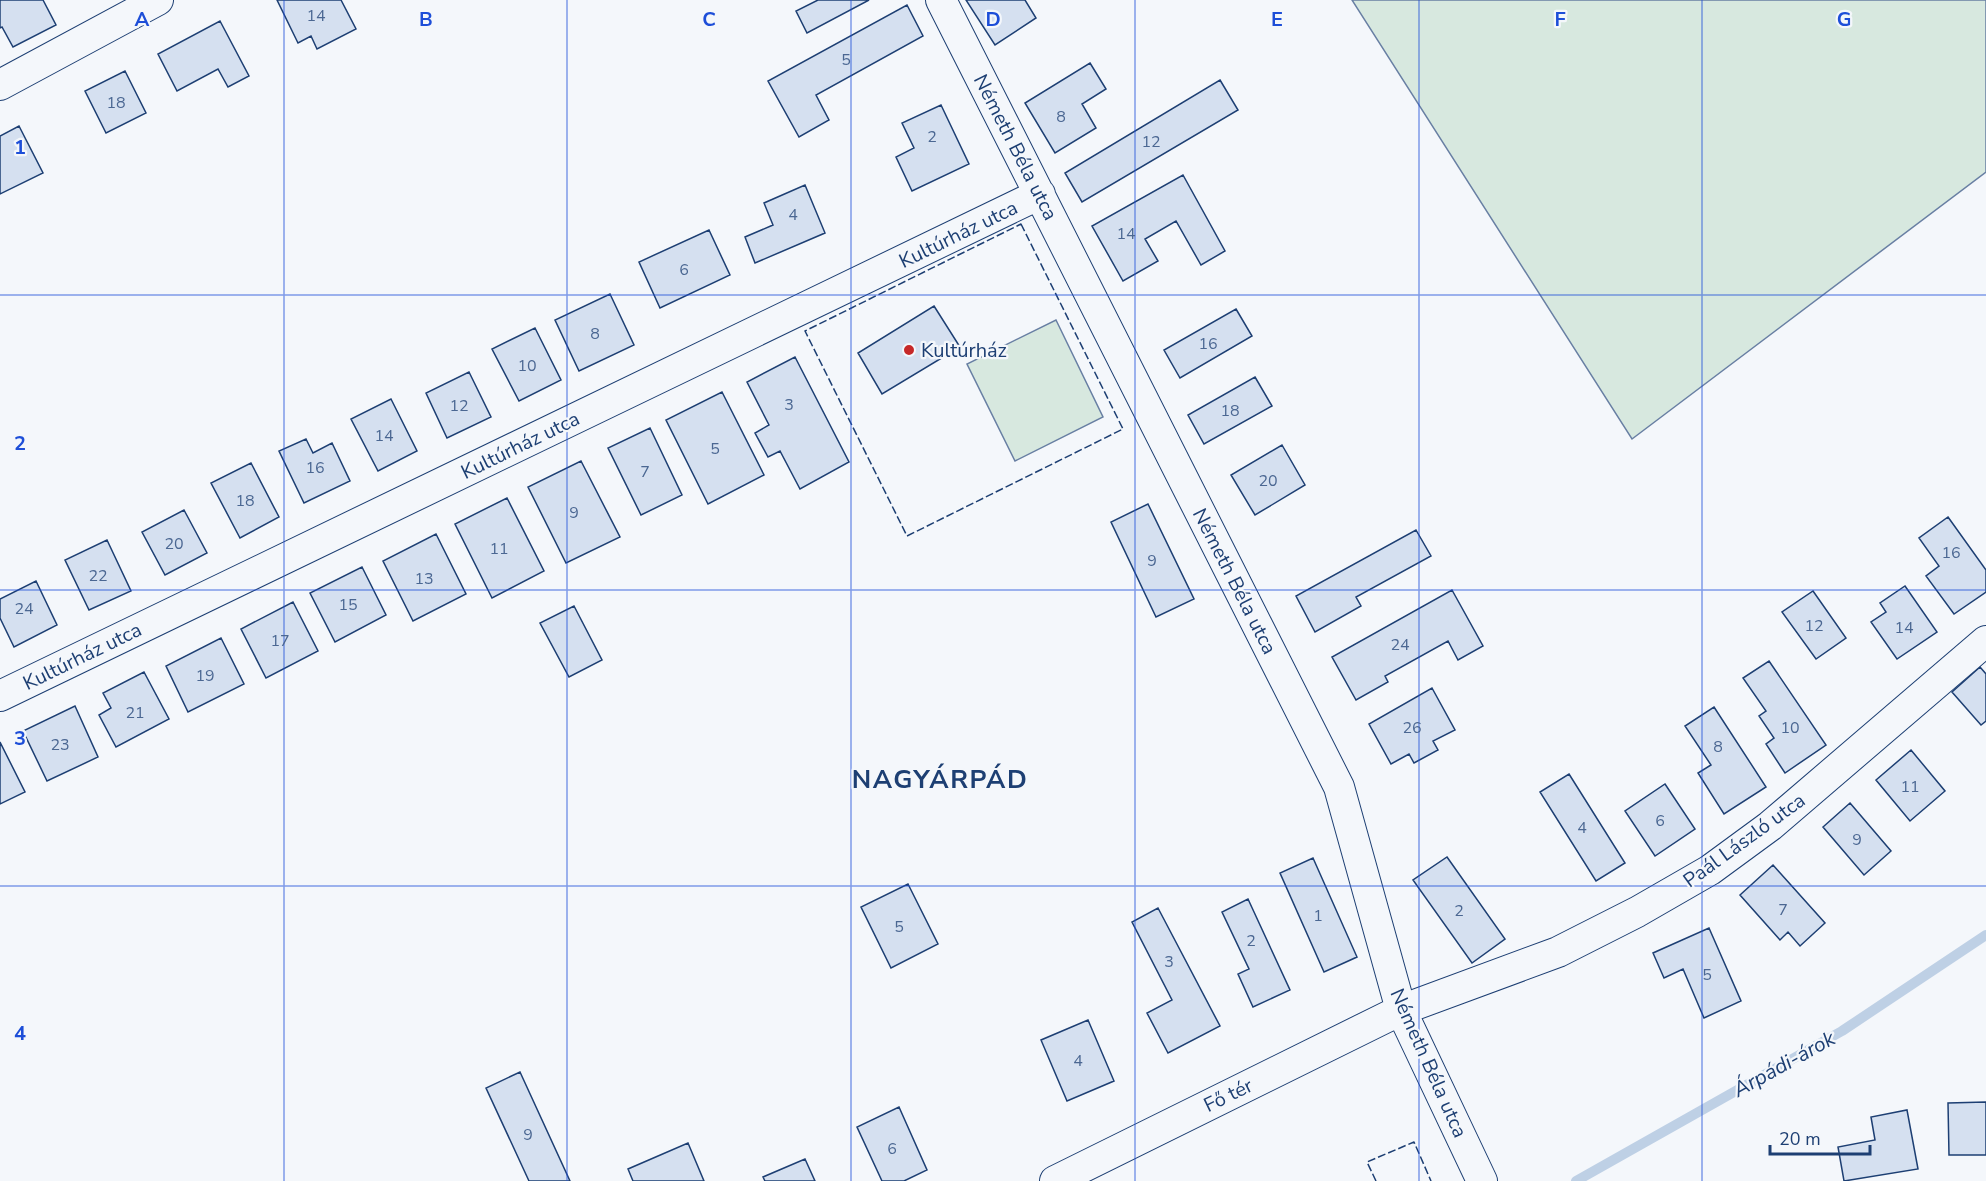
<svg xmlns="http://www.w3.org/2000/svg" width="1986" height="1181" font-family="'Nunito Sans',sans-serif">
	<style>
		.green { fill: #d7e8df; stroke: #687fa3; stroke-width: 1.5 }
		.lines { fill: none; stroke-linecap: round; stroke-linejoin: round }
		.stream { stroke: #bed0e5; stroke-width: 10 }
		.building { fill: #d5e0f0; stroke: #1d3f73; stroke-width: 1.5 }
		.minor-casing { stroke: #1d3f73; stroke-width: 32 }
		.minor { stroke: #f4f7fb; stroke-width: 30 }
		.fence { stroke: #1d3f73; stroke-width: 1.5; stroke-dasharray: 8 3; stroke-linecap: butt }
		.grid { fill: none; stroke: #1d4ed8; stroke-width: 1.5; stroke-opacity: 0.55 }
		.poi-dot { fill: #c62828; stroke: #f4f7fb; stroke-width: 2 }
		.labels { text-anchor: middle; stroke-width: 4.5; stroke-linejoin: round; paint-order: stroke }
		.number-label { font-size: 16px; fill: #4b6792 }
		.street-label { font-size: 20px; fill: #1d3f73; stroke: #f4f7fb }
		.poi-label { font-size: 20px; fill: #1d3f73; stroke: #f4f7fb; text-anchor: start }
		.water-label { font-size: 21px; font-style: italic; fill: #1d3f73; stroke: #f4f7fb }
		.district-label { font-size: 26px; font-weight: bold; letter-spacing: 1.5px; fill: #1d3f73; stroke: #f4f7fb }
		.grid-label { font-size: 20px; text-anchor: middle; font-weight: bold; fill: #1d4ed8; stroke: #f4f7fb; stroke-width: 4.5; stroke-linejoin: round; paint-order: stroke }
	</style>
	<rect width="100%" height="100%" fill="#f4f7fb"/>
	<path class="green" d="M 1352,0 L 1986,0 L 1986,172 L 1632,439 Z
		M 1056,320 L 1103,417 L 1015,461 L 967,364 Z"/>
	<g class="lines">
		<path class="stream" d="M 1576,1181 L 1842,1031 L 1986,935"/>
	</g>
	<path class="building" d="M 0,0 L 43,0 L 56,25 L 13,47 L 2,27 L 0,28 Z
		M 277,0 L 341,0 L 356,29 L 317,49 L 311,36 L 298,43 Z
		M 818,0 L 869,0 L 807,33 L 796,11 Z
		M 966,0 L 1025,0 L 1036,18 L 995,45 Z
		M 907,5 L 923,36 L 816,95 L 829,120 L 799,137 L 768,81 Z
		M 220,21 L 249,76 L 228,87 L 218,69 L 177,91 L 158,54 Z
		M 1090,63 L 1106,89 L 1082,104 L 1096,128 L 1055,153 L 1025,103 Z
		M 125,71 L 146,113 L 106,133 L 85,91 Z
		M 1220,80 L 1238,110 L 1082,202 L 1065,173 Z
		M 941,105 L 969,164 L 912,191 L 896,157 L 914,148 L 902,123 Z
		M 19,126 L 43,173 L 0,194 L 0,136 Z
		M 1183,175 L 1225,251 L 1201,265 L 1176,221 L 1145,239 L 1158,261 L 1123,281 L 1092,226 Z
		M 805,185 L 825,233 L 755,263 L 745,237 L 773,225 L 764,203 Z
		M 709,230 L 730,275 L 660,308 L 639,262 Z
		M 610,294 L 634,345 L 579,371 L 555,320 Z
		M 934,306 L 960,347 L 882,394 L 858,353 Z
		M 1236,309 L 1252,336 L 1180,378 L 1164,350 Z
		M 535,328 L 561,380 L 519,401 L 492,349 Z
		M 795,357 L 849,462 L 800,489 L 780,451 L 768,457 L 755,433 L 769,425 L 747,382 Z
		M 469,372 L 491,417 L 447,438 L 426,393 Z
		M 1255,377 L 1272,406 L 1204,444 L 1188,415 Z
		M 722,392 L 764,475 L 708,504 L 666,420 Z
		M 391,399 L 417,451 L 378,471 L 351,419 Z
		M 650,428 L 682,495 L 641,515 L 608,448 Z
		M 306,439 L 313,453 L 332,443 L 350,481 L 304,503 L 279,451 Z
		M 1282,445 L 1305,485 L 1255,515 L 1231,475 Z
		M 581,461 L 620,537 L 566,563 L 528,487 Z
		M 251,463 L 279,517 L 240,538 L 211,483 Z
		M 507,498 L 544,571 L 492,598 L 455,524 Z
		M 1148,504 L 1194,599 L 1156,617 L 1111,522 Z
		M 184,510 L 207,553 L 165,575 L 142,532 Z
		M 1948,517 L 1986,570 L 1986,592 L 1954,614 L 1926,576 L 1939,566 L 1919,538 Z
		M 1416,530 L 1431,556 L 1356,597 L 1361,606 L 1315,632 L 1296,596 Z
		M 436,534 L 466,594 L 413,621 L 383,561 Z
		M 107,540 L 131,591 L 89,610 L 65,560 Z
		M 362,567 L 386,615 L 335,642 L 310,593 Z
		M 36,581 L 57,625 L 14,647 L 0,618 L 0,599 Z
		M 1905,586 L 1937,632 L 1897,659 L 1871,622 L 1886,612 L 1880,603 Z
		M 1452,590 L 1483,646 L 1458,660 L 1448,641 L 1385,676 L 1388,682 L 1356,700 L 1332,657 Z
		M 1813,591 L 1846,638 L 1816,659 L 1782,612 Z
		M 293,602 L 318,651 L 266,678 L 241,629 Z
		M 574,606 L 602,660 L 569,677 L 540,623 Z
		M 221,638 L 244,684 L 188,712 L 166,666 Z
		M 1769,661 L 1826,745 L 1785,773 L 1766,744 L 1774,738 L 1759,716 L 1766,711 L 1743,678 Z
		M 1980,667 L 1986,674 L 1986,721 L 1981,725 L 1952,692 Z
		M 144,672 L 169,719 L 116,747 L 99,715 L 111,708 L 103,693 Z
		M 1432,688 L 1455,730 L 1433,741 L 1438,750 L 1414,763 L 1409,754 L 1391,764 L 1369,724 Z
		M 75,706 L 98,757 L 47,781 L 23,731 Z
		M 1714,707 L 1766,787 L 1724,814 L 1698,773 L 1711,765 L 1685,726 Z
		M 0,742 L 25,792 L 0,804 Z
		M 1911,750 L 1945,791 L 1910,821 L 1876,780 Z
		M 1569,774 L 1625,863 L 1596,881 L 1540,792 Z
		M 1665,784 L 1695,829 L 1655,856 L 1625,811 Z
		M 1850,803 L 1891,851 L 1864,875 L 1823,827 Z
		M 1447,857 L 1505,939 L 1472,963 L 1413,880 Z
		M 1313,858 L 1357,957 L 1324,972 L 1280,873 Z
		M 1773,865 L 1825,923 L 1800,946 L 1788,932 L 1780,940 L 1740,895 Z
		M 908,884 L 938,944 L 891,968 L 861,907 Z
		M 1248,899 L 1290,990 L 1253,1007 L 1238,974 L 1249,969 L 1222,912 Z
		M 1158,908 L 1220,1026 L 1168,1053 L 1147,1013 L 1172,1000 L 1132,922 Z
		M 1709,928 L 1741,1001 L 1704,1018 L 1683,969 L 1664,978 L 1653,953 Z
		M 1088,1020 L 1114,1081 L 1067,1101 L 1041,1040 Z
		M 520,1072 L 570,1181 L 529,1181 L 486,1088 Z
		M 1986,1102 L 1986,1155 L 1949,1155 L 1948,1103 Z
		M 899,1107 L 927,1170 L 904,1181 L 882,1181 L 857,1127 Z
		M 1907,1110 L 1918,1169 L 1844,1181 L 1838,1147 L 1875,1140 L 1871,1117 Z
		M 688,1143 L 704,1181 L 633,1181 L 628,1169 Z
		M 805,1159 L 815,1181 L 765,1181 L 763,1177 Z"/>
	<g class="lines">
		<g class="minor-casing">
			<path id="minor" d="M 941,0 L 1339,787 L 1401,1010 L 1482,1181
				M 0,85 L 158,0
				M 0,696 L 1040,194
				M 1055,1181 L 1401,1010 L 1558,952 L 1637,912 L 1710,870 L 1770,826 L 1986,641"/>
		</g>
		<use href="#minor" class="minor"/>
		<path class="fence" d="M 1021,224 L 1123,429 L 907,536 L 805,331 Z
			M 1376,1181 L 1367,1162 L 1414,1142 L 1431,1181"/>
	</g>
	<path class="grid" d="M 284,0 L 284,1181M 567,0 L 567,1181M 851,0 L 851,1181M 1135,0 L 1135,1181M 1419,0 L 1419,1181M 1702,0 L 1702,1181M 0,295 L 1986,295M 0,590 L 1986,590M 0,886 L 1986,886"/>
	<circle class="poi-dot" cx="909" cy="350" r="6"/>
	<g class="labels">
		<g class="number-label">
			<text x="316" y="21">14</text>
			<text x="846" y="65">5</text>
			<text x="116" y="108">18</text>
			<text x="1061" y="122">8</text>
			<text x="932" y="142">2</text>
			<text x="1151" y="147">12</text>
			<text x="793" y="220">4</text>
			<text x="1126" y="239">14</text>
			<text x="684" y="275">6</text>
			<text x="595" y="339">8</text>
			<text x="1208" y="349">16</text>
			<text x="527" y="371">10</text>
			<text x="789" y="410">3</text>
			<text x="459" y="411">12</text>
			<text x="1230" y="416">18</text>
			<text x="384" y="441">14</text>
			<text x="715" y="454">5</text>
			<text x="315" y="473">16</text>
			<text x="645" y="477">7</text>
			<text x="1268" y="486">20</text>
			<text x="245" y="506">18</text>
			<text x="574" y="518">9</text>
			<text x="174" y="549">20</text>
			<text x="499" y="554">11</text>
			<text x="1951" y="558">16</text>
			<text x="1152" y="566">9</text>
			<text x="98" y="581">22</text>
			<text x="424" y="584">13</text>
			<text x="348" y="610">15</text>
			<text x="24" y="614">24</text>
			<text x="1814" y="631">12</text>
			<text x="1904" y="633">14</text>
			<text x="280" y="646">17</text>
			<text x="1400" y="650">24</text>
			<text x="205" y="681">19</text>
			<text x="135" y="718">21</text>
			<text x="1412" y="733">26</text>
			<text x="1790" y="733">10</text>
			<text x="60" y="750">23</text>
			<text x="1718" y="752">8</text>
			<text x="1910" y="792">11</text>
			<text x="1660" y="826">6</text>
			<text x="1582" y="833">4</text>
			<text x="1857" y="845">9</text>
			<text x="1783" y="915">7</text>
			<text x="1459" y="916">2</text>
			<text x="1318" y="921">1</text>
			<text x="899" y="932">5</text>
			<text x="1251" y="946">2</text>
			<text x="1169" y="967">3</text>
			<text x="1707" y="980">5</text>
			<text x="1078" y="1066">4</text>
			<text x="528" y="1140">9</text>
			<text x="892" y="1154">6</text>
		</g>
		<g class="street-label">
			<text transform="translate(1016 147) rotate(63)" y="7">Németh Béla utca</text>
			<text transform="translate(958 234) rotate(-26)" y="7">Kultúrház utca</text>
			<text transform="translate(520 445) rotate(-26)" y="7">Kultúrház utca</text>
			<text transform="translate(1235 581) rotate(63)" y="7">Németh Béla utca</text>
			<text transform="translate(82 656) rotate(-26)" y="7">Kultúrház utca</text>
			<text transform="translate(1744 840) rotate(-36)" y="7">Paál László utca</text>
			<text transform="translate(1429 1063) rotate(66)" y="7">Németh Béla utca</text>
			<text transform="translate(1228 1095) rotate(-26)" y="7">Fő tér</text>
		</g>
		<g class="poi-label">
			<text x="921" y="357">Kultúrház</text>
		</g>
		<g class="water-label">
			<text transform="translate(1784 1064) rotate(-29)" y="7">Árpádi-árok</text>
		</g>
		<g class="district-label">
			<text x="940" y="788">NAGYÁRPÁD</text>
		</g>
	</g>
	<g class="grid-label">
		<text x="142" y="26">A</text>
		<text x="426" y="26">B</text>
		<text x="709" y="26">C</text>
		<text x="993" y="26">D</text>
		<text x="1277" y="26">E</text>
		<text x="1560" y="26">F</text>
		<text x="1844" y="26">G</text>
		<text x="20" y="154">1</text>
		<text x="20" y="450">2</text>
		<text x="20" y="745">3</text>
		<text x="20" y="1040">4</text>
	</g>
	<path d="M1770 1145v9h100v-9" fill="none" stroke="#1d3f73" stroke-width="3"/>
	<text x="1779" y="1145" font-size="18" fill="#1d3f73" stroke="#f4f7fb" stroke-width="4.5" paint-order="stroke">20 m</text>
</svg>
